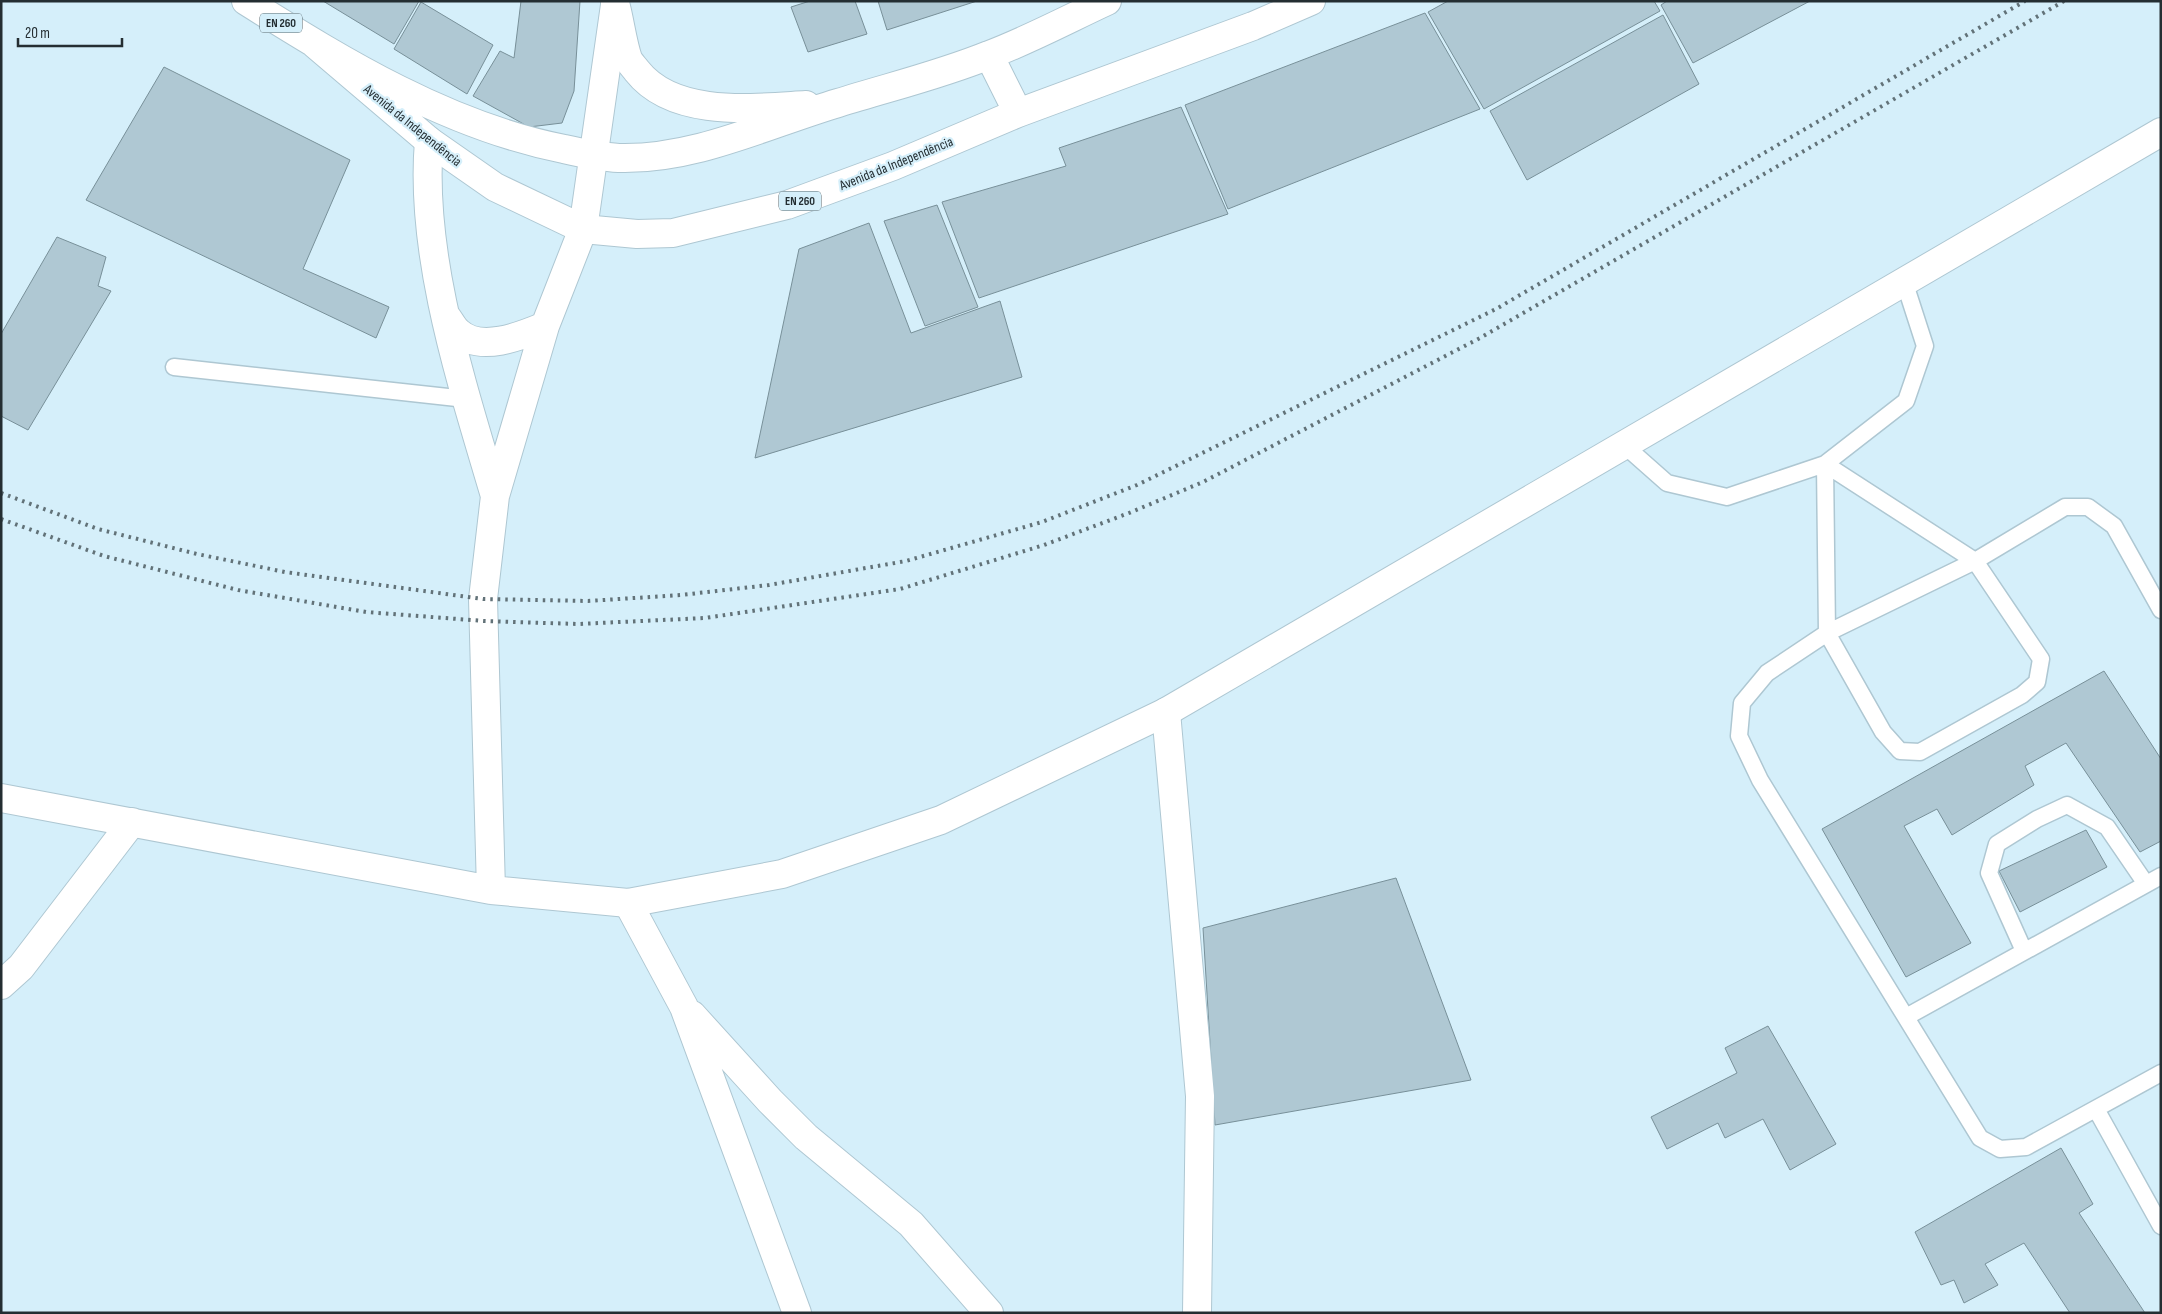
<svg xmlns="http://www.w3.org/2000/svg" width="2162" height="1314" font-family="'Sofia Sans Condensed',sans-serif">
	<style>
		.building { fill: #afc8d3; stroke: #789099 }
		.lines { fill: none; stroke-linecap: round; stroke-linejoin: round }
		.lane-casing { stroke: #aec7d2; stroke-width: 19 }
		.street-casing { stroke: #aec7d2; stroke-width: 30 }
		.secondary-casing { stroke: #aec7d2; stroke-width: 30 }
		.primary-casing { stroke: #aec7d2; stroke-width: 30 }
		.lane { stroke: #fff; stroke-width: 16 }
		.street { stroke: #fff; stroke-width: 28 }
		.secondary { stroke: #fff; stroke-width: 28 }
		.primary { stroke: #fff; stroke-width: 28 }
		.rail { stroke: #627278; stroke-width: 4; stroke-dasharray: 2.5 5; stroke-linecap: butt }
		.labels { text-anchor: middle; stroke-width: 4.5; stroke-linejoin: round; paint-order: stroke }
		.shield { fill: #d5effa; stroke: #59686e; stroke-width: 1 }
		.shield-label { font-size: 12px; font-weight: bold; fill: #242e32 }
		.street-label { font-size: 14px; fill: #242e32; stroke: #d5effa }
	</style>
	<rect width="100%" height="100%" fill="#d5effa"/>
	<path class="building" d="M 323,1 L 419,1 L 394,44 Z
		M 521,1 L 580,1 L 574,91 L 562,123 L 529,127 L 473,96 L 500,51 L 514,58 Z
		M 810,1 L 855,1 L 867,34 L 808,52 L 791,7 Z
		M 878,1 L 977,1 L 887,30 Z
		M 1448,1 L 1654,1 L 1660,11 L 1484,109 L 1428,12 Z
		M 1667,1 L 1810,1 L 1693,63 L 1661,5 Z
		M 421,2 L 493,45 L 467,94 L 394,49 Z
		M 1425,13 L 1480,109 L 1228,209 L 1185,105 Z
		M 1663,15 L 1699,84 L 1527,180 L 1490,111 Z
		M 164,67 L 350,160 L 303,269 L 389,307 L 376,338 L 86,200 Z
		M 1181,107 L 1228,214 L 979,298 L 942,202 L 1066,166 L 1059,148 Z
		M 937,205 L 978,307 L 925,326 L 884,221 Z
		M 869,223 L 911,333 L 1000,301 L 1022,377 L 755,458 L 799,249 Z
		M 57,237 L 106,257 L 98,286 L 111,291 L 28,430 L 1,416 L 1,334 Z
		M 2104,671 L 2161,759 L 2161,841 L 2140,852 L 2066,743 L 2025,766 L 2034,785 L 1952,835 L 1937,809 L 1904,826 L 1971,943 L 1906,977 L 1822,829 Z
		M 2086,830 L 2107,867 L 2020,912 L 1999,871 Z
		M 1396,878 L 1471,1080 L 1215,1125 L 1203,928 Z
		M 1768,1026 L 1836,1144 L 1790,1170 L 1763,1119 L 1725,1138 L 1718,1123 L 1667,1149 L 1651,1117 L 1737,1073 L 1725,1048 Z
		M 2061,1148 L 2093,1204 L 2079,1213 L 2145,1313 L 2070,1313 L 2024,1243 L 1985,1264 L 1998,1285 L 1964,1303 L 1954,1280 L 1941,1285 L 1915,1232 Z"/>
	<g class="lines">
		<g class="lane-casing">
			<path id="lane" d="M 174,367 L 466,399
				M 1624,445 L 1667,483 L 1727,497 L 1825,464 L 1906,401 L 1925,346 L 1904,281
				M 1825,464 L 1975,561 L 2041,659 L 2037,682 L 2022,695 L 1920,752 L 1900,751 L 1883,732 L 1827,633 Z
				M 2161,610 L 2114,526 L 2088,507 L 2065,507 L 1975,561 L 1827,633 L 1767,673 L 1742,703 L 1739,736 L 1760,780 L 1980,1138 L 2000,1149 L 2026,1147 L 2161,1073
				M 2024,951 L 1989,873 L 1997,844 L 2037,819 L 2067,805 L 2107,827 L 2146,884
				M 1906,1017 L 2161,876
				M 2096,1109 L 2161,1226"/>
		</g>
		<g class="street-casing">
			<path id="street" d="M 1166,712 L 1200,1096 L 1197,1313
				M 628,903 L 684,1007 L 797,1313
				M 1,985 L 21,967 L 132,822
				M 692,1015 L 770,1101 L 806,1137 L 911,1224 L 989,1313"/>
		</g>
		<g class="secondary-casing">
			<path id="secondary" d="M 429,141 C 419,256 463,387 495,496
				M 446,316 C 450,321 453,328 458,332 C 480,353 521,336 545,326
				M 1,798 L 491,890 L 628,903 L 782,874 L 941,820 L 1166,712 L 2161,132
				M 491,890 L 483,599 L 495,496 L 545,326 L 583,229 L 615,5"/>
		</g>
		<g class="primary-casing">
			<path id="primary" d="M 246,1 C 345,63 448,126 564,149 C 582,153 601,157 619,158 C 695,160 767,124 838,103 C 889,87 940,75 989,55 C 1029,40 1068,19 1107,1
				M 615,3 C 620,21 622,41 628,59 C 630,63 634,67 637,71 C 674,118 754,108 806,105
				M 315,44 L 429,141 L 495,187 L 583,229 L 637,234 L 673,233 L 787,205 L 893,166 L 1018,113 L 1253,26 L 1311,1
				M 989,55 L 1018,113"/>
		</g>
		<use href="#lane" class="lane"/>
		<use href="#street" class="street"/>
		<use href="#secondary" class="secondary"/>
		<use href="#primary" class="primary"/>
		<path class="rail" d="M 1,493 L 98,529 L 197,554 L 285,572 L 483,599 L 588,601 L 681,595 L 769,585 L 906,561 L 1042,522 L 1137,485 L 1496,309 L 2025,1
			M 1,519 L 104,556 L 238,590 L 366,612 L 484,621 L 578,624 L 705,618 L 900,589 L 1044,545 L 1129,513 L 1203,482 L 1480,338 L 2064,1"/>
	</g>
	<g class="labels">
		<g class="shield">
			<rect x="260" y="13.5" width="42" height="19" rx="4"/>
			<rect x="779" y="191.5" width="42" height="19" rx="4"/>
		</g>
		<g class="shield-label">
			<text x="281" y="27">EN 260</text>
			<text x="800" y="205">EN 260</text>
		</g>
		<g class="street-label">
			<text transform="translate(413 125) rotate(39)" y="5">Avenida da Independência</text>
			<text transform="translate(896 163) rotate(-22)" y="5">Avenida da Independência</text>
		</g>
	</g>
	<rect width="2162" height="1314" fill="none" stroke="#242e32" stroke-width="5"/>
	<path d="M18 38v8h104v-8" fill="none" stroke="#242e32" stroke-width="2.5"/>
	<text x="25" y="38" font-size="15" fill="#242e32" stroke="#d5effa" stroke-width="4" paint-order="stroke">20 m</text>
</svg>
